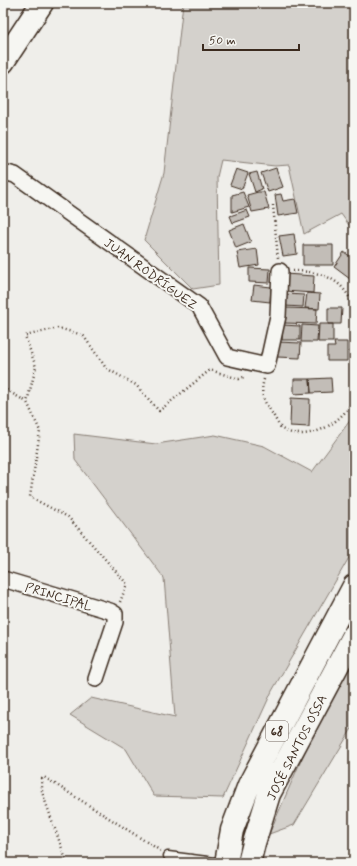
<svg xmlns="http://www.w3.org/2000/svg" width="357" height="866" font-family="Mynerve,sans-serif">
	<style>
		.green { fill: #d4d1cc; stroke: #887e75 }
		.building { fill: #c2bdb7; stroke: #3b2a1e }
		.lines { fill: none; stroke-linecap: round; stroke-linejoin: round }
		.lane-casing { stroke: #3b2a1e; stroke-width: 11 }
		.street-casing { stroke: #3b2a1e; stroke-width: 18 }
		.secondary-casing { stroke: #3b2a1e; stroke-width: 25 }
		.highway-casing { stroke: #3b2a1e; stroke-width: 25 }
		.path { stroke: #3b2a1e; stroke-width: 2.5; stroke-dasharray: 1 3; stroke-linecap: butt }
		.lane { stroke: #f6f6f2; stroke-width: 8 }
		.street { stroke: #f6f6f2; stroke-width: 15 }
		.secondary { stroke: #f6f6f2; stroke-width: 22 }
		.highway { stroke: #f6f6f2; stroke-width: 22 }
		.labels { text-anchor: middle; stroke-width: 4; stroke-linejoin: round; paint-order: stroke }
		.shield { fill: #f6f6f2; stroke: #73675e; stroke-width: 1 }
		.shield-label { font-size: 12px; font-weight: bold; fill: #3b2a1e }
		.street-label { font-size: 13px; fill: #3b2a1e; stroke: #f6f6f2 }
	</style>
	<rect width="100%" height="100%" fill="#efeeea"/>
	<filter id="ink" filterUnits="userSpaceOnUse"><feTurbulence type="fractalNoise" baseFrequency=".025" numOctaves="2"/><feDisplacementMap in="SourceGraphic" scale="8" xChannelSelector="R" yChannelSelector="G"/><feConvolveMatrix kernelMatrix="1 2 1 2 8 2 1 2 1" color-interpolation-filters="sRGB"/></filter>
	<g filter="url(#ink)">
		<path class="green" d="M 183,3 L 354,3 L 354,232 L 341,214 L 304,234 L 289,165 L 275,166 L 221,160 L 217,177 L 219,285 L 193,289 L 144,240 L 164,173 Z
			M 354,415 L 354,549 L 272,691 L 223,798 L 154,796 L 126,749 L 70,715 L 91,698 L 175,717 L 164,578 L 75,460 L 74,434 L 156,444 L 215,435 L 264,446 L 312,472 Z
			M 354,648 L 354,725 L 294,825 L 269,834 L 316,726 Z"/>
		<path class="building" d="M 276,168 L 283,187 L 268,192 L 261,173 Z
			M 236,169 L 248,173 L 242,189 L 230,185 Z
			M 257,172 L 262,189 L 255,192 L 249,174 Z
			M 243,192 L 249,207 L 232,212 L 232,195 Z
			M 258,192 L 264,192 L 269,209 L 252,212 L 247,195 Z
			M 281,194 L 283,201 L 295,199 L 298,213 L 278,216 L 275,195 Z
			M 247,210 L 250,217 L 233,223 L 230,216 Z
			M 244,224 L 251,242 L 236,248 L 229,230 Z
			M 294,234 L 297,254 L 283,256 L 279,236 Z
			M 303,245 L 333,245 L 333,265 L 303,265 Z
			M 257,249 L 259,265 L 240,268 L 237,252 Z
			M 344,252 L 354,259 L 354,282 L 334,267 Z
			M 249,268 L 270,269 L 269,283 L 249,282 Z
			M 285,274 L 314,276 L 313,293 L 284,291 Z
			M 254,285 L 271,287 L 270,302 L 252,300 Z
			M 307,293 L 320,294 L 319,309 L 305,308 Z
			M 286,294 L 304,295 L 303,307 L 285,306 Z
			M 286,308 L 317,309 L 316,324 L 285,323 Z
			M 328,308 L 342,308 L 341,324 L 328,324 Z
			M 319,324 L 333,324 L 333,342 L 318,342 Z
			M 283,325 L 300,326 L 300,340 L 282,340 Z
			M 302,325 L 318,326 L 317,342 L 301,342 Z
			M 277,342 L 301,343 L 300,358 L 277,357 Z
			M 334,342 L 347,342 L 347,361 L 327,361 L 327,347 L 335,347 Z
			M 331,378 L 332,392 L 311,393 L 310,379 Z
			M 294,379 L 310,379 L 311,393 L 294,394 Z
			M 291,398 L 310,399 L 309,427 L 290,426 Z"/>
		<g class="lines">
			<g class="lane-casing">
				<path id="lane" d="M 168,856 L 223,863"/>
			</g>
			<g class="street-casing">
				<path id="street" d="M 3,172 L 15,175 L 199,306 L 227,357 L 267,366 L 278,316 L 280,271
					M 3,579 L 110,611 L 115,614 L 115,622 L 96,679"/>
			</g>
			<g class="secondary-casing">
				<path id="secondary" d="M 3,62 L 42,3"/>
			</g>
			<g class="highway-casing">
				<path id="highway" d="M 226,863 L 232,830 L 249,785 L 354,586
					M 249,863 L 254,843 L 269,794 L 354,635"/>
			</g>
			<path class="path" d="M 273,205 L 278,258
				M 293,271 C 322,271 344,279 354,308
				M 264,379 C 260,394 263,400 272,413 C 275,417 279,428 284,430 C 309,443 345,422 354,397
				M 3,388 L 27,402
				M 120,602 L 127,584 L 68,517 L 30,497 L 40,431 L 27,402 L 36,367 L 25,336 L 58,328 L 83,335 L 106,368 L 136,385 L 159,411 L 210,370 L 239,379 L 246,376
				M 67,863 L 42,792 L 42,779 L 44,777 L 161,851"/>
			<use href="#lane" class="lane"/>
			<use href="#street" class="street"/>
			<use href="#secondary" class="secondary"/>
			<use href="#highway" class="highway"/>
		</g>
	</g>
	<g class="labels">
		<rect class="shield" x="266" y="721" width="22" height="20" rx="3"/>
		<g class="shield-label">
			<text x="277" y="735">68</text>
		</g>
		<g class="street-label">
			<text transform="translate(151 273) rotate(36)" y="5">JUAN RODRÍGUEZ</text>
			<text transform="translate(59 596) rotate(17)" y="5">PRINCIPAL</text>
			<text transform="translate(296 747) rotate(-63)" y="5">JOSÉ SANTOS OSSA</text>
		</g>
	</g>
	<rect width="357" height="866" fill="none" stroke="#f6f6f2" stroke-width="16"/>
	<rect x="8" y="8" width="341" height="850" fill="none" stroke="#3b2a1e" stroke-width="1.5" filter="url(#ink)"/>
	<path d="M203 44v6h96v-6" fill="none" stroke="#3b2a1e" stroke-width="2"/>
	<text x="209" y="44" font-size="12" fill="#3b2a1e" stroke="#f6f6f2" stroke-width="3" paint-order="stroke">50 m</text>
</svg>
